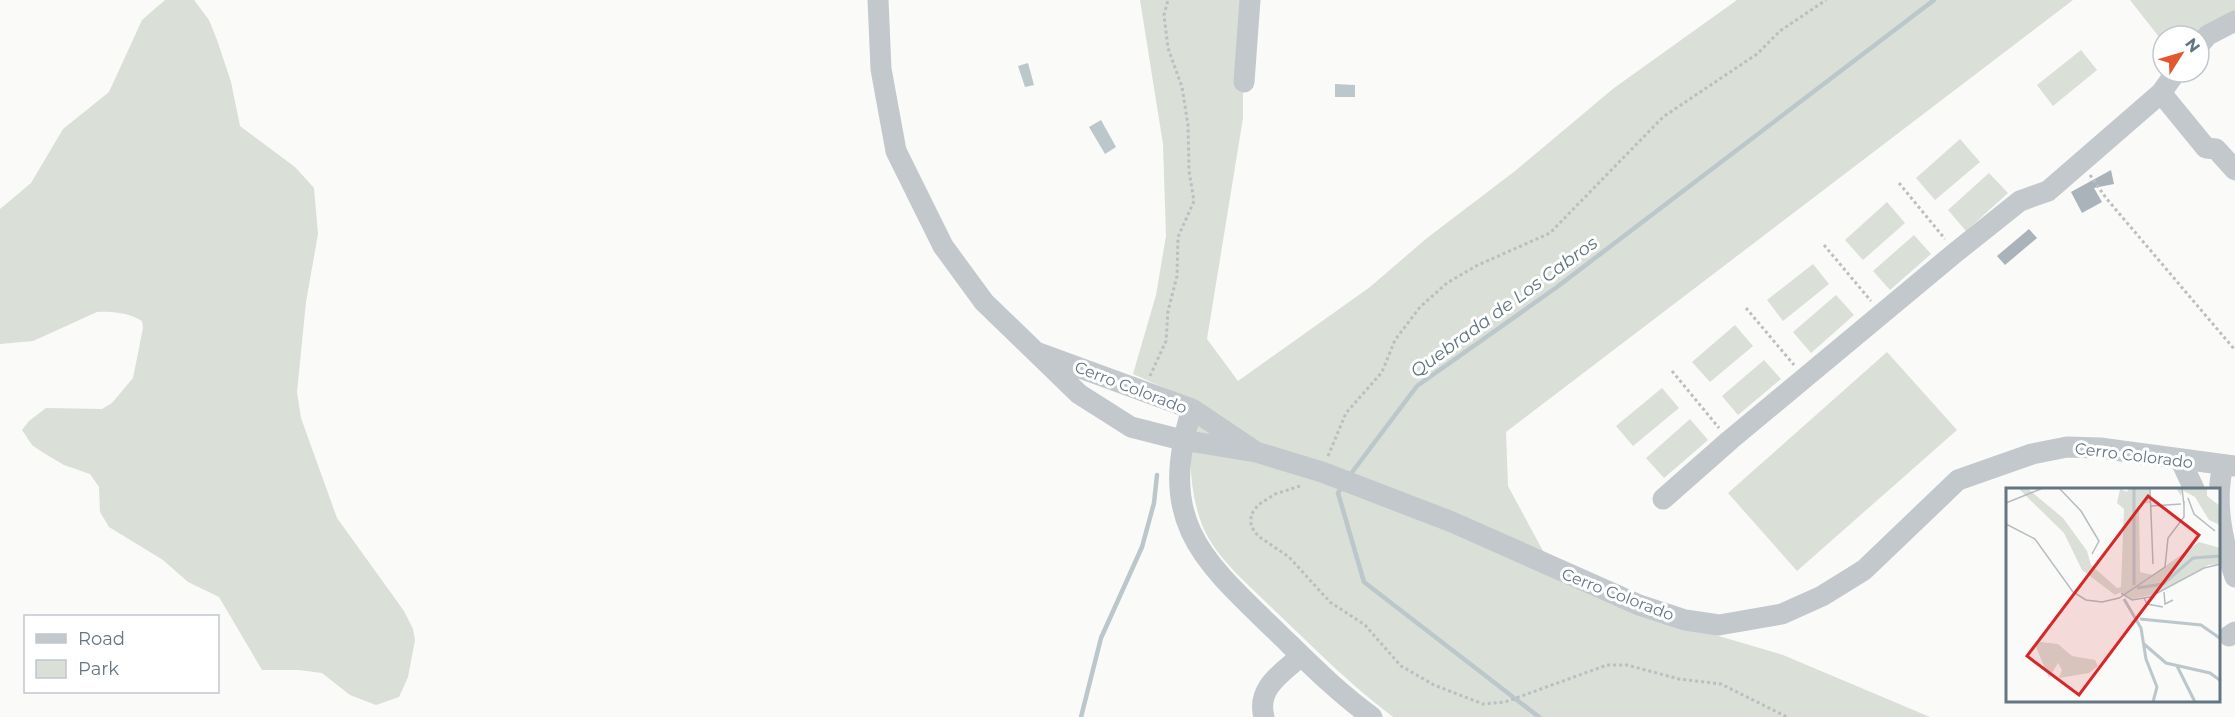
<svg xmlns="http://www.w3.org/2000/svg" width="2235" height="717" font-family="Montserrat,sans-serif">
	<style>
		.green { fill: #dadfd7 }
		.water { fill: #bbc7cb }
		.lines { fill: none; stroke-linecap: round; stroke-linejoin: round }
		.stream { stroke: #bbc7cb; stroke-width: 4.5 }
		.building { fill: #aab3b9 }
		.path { stroke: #bbbfc2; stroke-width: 3; stroke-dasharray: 3 3; stroke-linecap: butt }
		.minor { stroke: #c3c8cc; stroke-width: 21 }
		.labels { text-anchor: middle; stroke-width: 6; stroke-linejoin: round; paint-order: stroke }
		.street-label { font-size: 16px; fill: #657683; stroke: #fff }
		.water-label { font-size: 18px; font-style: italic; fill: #60757c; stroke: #fff }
		.inset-river { fill: none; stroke: #bbc7cb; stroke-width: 3 }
		.inset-road { fill: none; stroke: #b5bdc2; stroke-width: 1.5 }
		.view { fill: #d62828; fill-opacity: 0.15; stroke: #d62828; stroke-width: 3 }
		.inset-edge { fill: none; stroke: #657683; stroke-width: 3 }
	</style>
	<rect width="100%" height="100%" fill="#fafaf8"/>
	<path class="green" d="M 165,0 L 194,0 L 209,20 L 217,40 L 231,82 L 240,126 L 295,167 L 314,188 L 318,234 L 306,302 L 297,392 L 301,418 L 337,518 L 404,611 L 413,629 L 415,640 L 408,677 L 399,697 L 376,705 L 350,695 L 322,673 L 299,670 L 262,670 L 219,597 L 188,582 L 163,560 L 109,527 L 100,512 L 99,487 L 90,474 L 64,465 L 42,452 L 32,445 L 22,430 L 29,421 L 46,408 L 102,409 L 112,403 L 133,378 L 143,328 L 142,321 C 130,313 111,311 97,312 L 33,341 L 0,344 L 0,209 L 31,183 L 63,129 L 109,92 L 142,20 Z
		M 1140,0 L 1243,0 L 1243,118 L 1207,339 L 1238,381 L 1370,287 L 1427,238 L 1515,171 L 1614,88 L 1737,0 L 2073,0 L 1506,432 L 1508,486 L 1550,564 L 1705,632 L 1783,655 L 1930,717 L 1393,717 C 1349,684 1311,645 1271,607 C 1246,582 1211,554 1200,519 C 1187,481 1189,441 1198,403 L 1133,374 L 1156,295 L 1166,236 L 1163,144 Z
		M 2130,0 L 2235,0 L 2235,27 L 2199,36 L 2163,36 L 2163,42 Z
		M 2081,50 L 2097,70 L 2053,106 L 2037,85 Z
		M 1960,139 L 1980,162 L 1935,200 L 1916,178 Z
		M 1989,173 L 2008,193 L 1966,231 L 1948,210 Z
		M 1887,202 L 1905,223 L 1863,260 L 1845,240 Z
		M 1914,235 L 1931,254 L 1890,290 L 1873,271 Z
		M 1813,264 L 1829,284 L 1783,321 L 1767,300 Z
		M 1836,295 L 1854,315 L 1811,353 L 1793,332 Z
		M 1735,325 L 1753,346 L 1710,382 L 1692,362 Z
		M 1887,352 L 1957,430 L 1797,571 L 1728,493 Z
		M 1764,360 L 1781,379 L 1738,415 L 1722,396 Z
		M 1662,388 L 1679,408 L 1633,446 L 1616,426 Z
		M 1690,419 L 1708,440 L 1664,478 L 1646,458 Z"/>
	<path class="water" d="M 1028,63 L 1034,85 L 1025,87 L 1018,66 Z
		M 1335,84 L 1355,85 L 1355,97 L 1335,97 Z
		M 1101,120 L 1116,147 L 1105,154 L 1089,127 Z"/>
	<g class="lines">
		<path class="stream" d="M 1350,475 L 1417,386 L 1557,287 L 1934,0
			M 1342,487 L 1338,493 L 1364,582 L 1539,717
			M 1081,717 L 1101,638 L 1142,547 L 1154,503 L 1157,475"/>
	</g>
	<path class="building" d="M 2111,170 L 2114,184 L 2094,188 L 2102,202 L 2082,213 L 2071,192 Z
		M 2029,229 L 2037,238 L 2005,265 L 1997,256 Z"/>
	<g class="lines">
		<path class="path" d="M 2090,175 L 2106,198 L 2235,350
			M 1899,183 L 1945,239
			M 1824,245 L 1871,301
			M 1746,308 L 1794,365
			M 1672,371 L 1719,428
			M 1150,376 L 1166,341 L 1168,311 L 1177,276 L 1178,237 L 1194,201 L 1189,171 L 1188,125 L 1182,87 L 1168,48 L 1164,15 L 1168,0
			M 1328,456 L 1346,413 L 1382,372 L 1395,340 L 1420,307 L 1447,283 L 1476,266 L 1550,233 L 1663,117 L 1757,54 L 1780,31 L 1826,0
			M 1300,486 L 1275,494 L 1258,505 L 1251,515 L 1251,526 L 1258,536 L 1289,557 L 1330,602 L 1365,625 L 1401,666 L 1434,685 L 1483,704 L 1505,702 L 1607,665 L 1627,665 L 1679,679 L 1721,684 L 1787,717"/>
		<path class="minor" d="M 878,0 L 881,69 L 896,151 L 943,246 L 984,302 L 1079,394 L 1131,427 L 1182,440 L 1256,452 L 1322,472 L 1452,522 L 1639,605 L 1685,620 L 1719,625 L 1782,614 L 1822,596 L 1864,570 L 1958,480 L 2032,454 L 2067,447 L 2100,448 L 2235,466
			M 2199,45 L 2208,35 L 2235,21
			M 1244,82 L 1250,0
			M 2161,93 L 2206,148 L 2216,149 L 2235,170
			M 1039,353 L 1192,409 L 1253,450
			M 1192,409 C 1157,521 1200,558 1276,631 C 1307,661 1337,692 1372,717
			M 2181,461 L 2194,489
			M 2223,466 C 2214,502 2223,544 2235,577
			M 1663,499 L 1730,440 L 1956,252 L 2020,201 L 2048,191 L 2161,93 L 2176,72
			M 2229,636 L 2235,632
			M 1264,717 C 1256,688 1282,673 1301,656"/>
	</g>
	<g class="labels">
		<g class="street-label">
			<text transform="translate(1131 387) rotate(21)" y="6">Cerro Colorado</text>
			<text transform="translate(2134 455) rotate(7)" y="6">Cerro Colorado</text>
			<text transform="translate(1618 594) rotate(21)" y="6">Cerro Colorado</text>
		</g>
		<g class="water-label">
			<text transform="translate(1504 307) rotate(-36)" y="6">Quebrada de Los Cabros</text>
		</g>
	</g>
	<g transform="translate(2006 488)">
		<rect width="214" height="214" fill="#fafaf8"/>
		<path d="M 12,0 L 21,0 L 57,30 L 81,63 L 85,77 L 111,100 L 115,99 L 118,21 L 111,15 L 114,1 L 121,4 L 123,0 L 144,0 L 144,15 L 133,16 L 134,84 L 147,87 L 193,54 L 214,60 L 214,76 L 202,77 L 150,106 L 126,111 L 115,104 L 109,107 L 76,82 L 58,45 ZM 170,0 L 201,0 L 201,8 L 214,18 L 214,37 L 203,32 L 189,9 L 176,2 L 175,8 ZM 34,154 L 52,156 L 66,168 L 89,172 L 92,178 L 83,185 L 53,190 L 56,182 L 52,175 L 43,190 L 30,159 Z" fill="#dadfd7"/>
		<path class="inset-river" d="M 128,0 L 128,97M 131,100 L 157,96 L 187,70 L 215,68M 118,111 L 135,140 L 140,171 L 151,199 L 147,214M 134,131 L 195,137 L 215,151M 138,156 L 160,175 L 204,185 L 215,193M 171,178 L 189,214"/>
		<path class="inset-road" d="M 53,0 L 75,23 L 93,53 L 86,66M 144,0 L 147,76M 176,0 L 178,18 L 178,13M 182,10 L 188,26 L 209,43M 0,15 L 37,0M 145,18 L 175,16M 0,36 L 29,51 L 67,104 L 80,112 L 96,114 L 113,110 L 159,79 L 162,50 L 178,29 L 178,18M 158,104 L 159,116 L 167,112M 115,105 L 126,112 L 144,109 L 198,80 L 215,76M 138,110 L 141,116 L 157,119"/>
		<path class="view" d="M 142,8 L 193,47 L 73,207 L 21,168 Z"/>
		<rect width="214" height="214" class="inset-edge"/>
	</g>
	<rect x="24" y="615" width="195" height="78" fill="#ffffff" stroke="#c1c8cd" stroke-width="1.5"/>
	<rect x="36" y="634" width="30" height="9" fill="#c3c8cc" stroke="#c1c8cd" stroke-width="1.5"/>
	<text x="78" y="645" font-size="18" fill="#657683">Road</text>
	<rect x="36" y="660" width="30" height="18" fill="#dadfd7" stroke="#c1c8cd" stroke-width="1.5"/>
	<text x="78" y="675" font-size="18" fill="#657683">Park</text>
	<g transform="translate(2181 54) rotate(53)"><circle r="28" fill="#ffffff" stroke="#c1c8cd" stroke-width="1.5"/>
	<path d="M0-4.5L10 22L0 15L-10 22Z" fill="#e4572e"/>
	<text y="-9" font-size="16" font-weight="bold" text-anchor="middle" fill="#657683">N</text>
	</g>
</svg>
